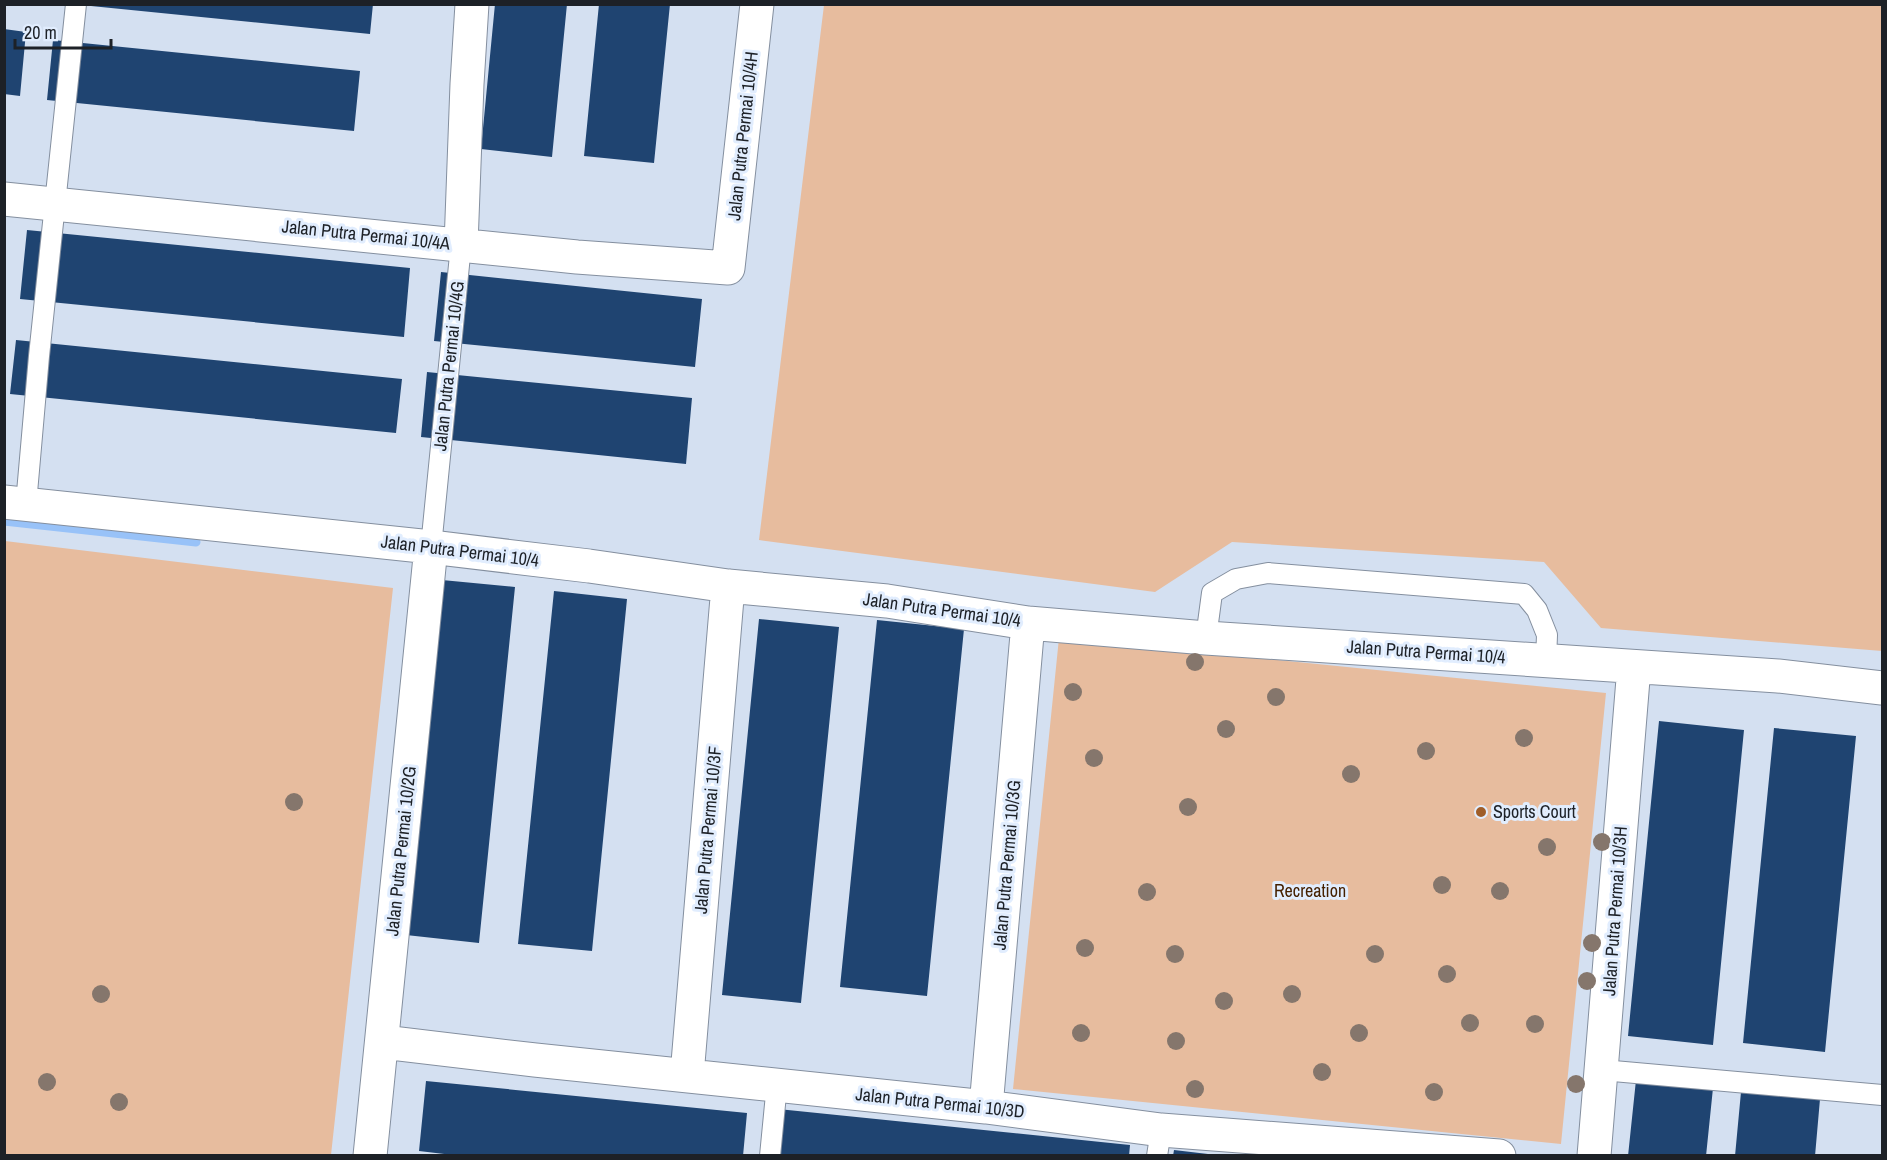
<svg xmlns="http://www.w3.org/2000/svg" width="1887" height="1160" font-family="'Archivo Narrow',sans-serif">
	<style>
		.green { fill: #e7bc9e }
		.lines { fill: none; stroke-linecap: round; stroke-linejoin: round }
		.stream { stroke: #98c2f8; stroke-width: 9 }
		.building { fill: #1f4471 }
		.service-casing { stroke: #848f9f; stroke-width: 22 }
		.minor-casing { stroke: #848f9f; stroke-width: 35 }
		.service { stroke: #fff; stroke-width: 20 }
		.minor { stroke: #fff; stroke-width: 33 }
		.tree { fill: #85766c }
		.poi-dot { fill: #9f5d29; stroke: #e1edfe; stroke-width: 2 }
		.labels { text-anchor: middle; stroke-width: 6; stroke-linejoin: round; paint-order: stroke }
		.street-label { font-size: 18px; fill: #1d2127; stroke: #e1edfe }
		.poi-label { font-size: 18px; fill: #1d2127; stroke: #e1edfe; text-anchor: start }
		.park-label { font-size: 18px; fill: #452000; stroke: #e1edfe }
	</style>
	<rect width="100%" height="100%" fill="#d4e0f1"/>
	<path class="green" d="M 824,5 L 1882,5 L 1882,651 L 1601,628 L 1544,562 L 1232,542 L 1155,592 L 759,540 Z
		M 5,541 L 393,588 L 331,1155 L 5,1155 Z
		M 1059,638 L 1606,693 L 1561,1144 L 1013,1089 Z"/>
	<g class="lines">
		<path class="stream" d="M 4,521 L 196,542"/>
	</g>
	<path class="building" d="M 91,4 L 373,4 L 370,34 L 91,6 Z
		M 495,4 L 567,4 L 552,157 L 481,149 Z
		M 599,4 L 670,4 L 654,163 L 584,156 Z
		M 4,29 L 26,32 L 20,96 L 4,94 Z
		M 53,40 L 360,71 L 354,131 L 47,100 Z
		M 27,230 L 410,268 L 404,337 L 20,299 Z
		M 441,272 L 702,299 L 695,367 L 434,341 Z
		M 16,340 L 402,379 L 396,433 L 10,394 Z
		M 427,372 L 692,398 L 686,464 L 421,437 Z
		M 442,580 L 515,587 L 479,943 L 406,935 Z
		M 554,591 L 627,599 L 592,951 L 518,944 Z
		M 759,619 L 839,627 L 801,1003 L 722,995 Z
		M 877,620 L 964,629 L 927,996 L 840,987 Z
		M 1659,721 L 1744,730 L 1713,1045 L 1628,1036 Z
		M 1774,728 L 1856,736 L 1825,1052 L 1743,1043 Z
		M 1636,1080 L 1713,1088 L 1706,1156 L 1628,1156 Z
		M 426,1081 L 747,1113 L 743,1156 L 461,1156 L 419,1151 Z
		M 1741,1092 L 1820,1099 L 1815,1156 L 1735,1156 Z
		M 778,1109 L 1130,1145 L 1129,1156 L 774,1156 Z
		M 1174,1150 L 1208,1154 L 1208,1156 L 1173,1156 Z"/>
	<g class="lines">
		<g class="service-casing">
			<path id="service" d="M 26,504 L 39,356 L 76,4
				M 431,547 L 461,245
				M 1206,638 L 1212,593 L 1236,579 L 1268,573 L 1524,594 L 1537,610 L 1547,635 L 1546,660
				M 1602,1070 L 1882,1095
				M 770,1156 L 777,1084
				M 1157,1156 L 1161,1130"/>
		</g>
		<g class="minor-casing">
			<path id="minor" d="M 4,199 L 577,257 L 728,268 L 757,4
				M 461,245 L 467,84 L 472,4
				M 4,502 L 431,547 L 589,566 L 728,586 L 887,601 L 1028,623 L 1206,638 L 1778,676 L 1882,688
				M 383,1042 L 535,1060 L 986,1107 L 1161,1130 L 1499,1156
				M 687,1075 L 728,586
				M 986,1107 L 1028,623
				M 370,1156 L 431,547
				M 1594,1156 L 1634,667"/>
		</g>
		<use href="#service" class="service"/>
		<use href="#minor" class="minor"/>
	</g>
	<g class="tree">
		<circle cx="1195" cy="662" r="9"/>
		<circle cx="1073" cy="692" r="9"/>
		<circle cx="1276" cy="697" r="9"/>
		<circle cx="1226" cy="729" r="9"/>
		<circle cx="1524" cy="738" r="9"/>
		<circle cx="1426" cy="751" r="9"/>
		<circle cx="1094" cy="758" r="9"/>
		<circle cx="1351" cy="774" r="9"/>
		<circle cx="294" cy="802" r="9"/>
		<circle cx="1188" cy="807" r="9"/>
		<circle cx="1602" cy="842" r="9"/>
		<circle cx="1547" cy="847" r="9"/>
		<circle cx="1442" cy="885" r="9"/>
		<circle cx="1500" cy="891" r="9"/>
		<circle cx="1147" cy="892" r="9"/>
		<circle cx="1592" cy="943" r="9"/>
		<circle cx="1085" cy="948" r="9"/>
		<circle cx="1175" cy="954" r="9"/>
		<circle cx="1375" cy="954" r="9"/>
		<circle cx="1447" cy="974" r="9"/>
		<circle cx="1587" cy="981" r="9"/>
		<circle cx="101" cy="994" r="9"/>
		<circle cx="1292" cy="994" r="9"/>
		<circle cx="1224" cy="1001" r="9"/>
		<circle cx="1470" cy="1023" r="9"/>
		<circle cx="1535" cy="1024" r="9"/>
		<circle cx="1081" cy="1033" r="9"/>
		<circle cx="1359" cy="1033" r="9"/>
		<circle cx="1176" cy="1041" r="9"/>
		<circle cx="1322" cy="1072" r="9"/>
		<circle cx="47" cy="1082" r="9"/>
		<circle cx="1576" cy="1084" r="9"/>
		<circle cx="1195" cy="1089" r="9"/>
		<circle cx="1434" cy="1092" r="9"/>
		<circle cx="119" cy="1102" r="9"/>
	</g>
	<circle class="poi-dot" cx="1481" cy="812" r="6"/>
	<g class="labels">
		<g class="street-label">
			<text transform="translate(743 136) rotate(-84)" y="6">Jalan Putra Permai 10/4H</text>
			<text transform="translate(366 235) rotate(6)" y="6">Jalan Putra Permai 10/4A</text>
			<text transform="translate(449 366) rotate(-84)" y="6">Jalan Putra Permai 10/4G</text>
			<text transform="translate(460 551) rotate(7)" y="6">Jalan Putra Permai 10/4</text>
			<text transform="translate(942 610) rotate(8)" y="6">Jalan Putra Permai 10/4</text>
			<text transform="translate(1426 652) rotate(4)" y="6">Jalan Putra Permai 10/4</text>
			<text transform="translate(708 830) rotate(-85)" y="6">Jalan Putra Permai 10/3F</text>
			<text transform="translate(401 851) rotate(-84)" y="6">Jalan Putra Permai 10/2G</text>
			<text transform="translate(1007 865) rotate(-85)" y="6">Jalan Putra Permai 10/3G</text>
			<text transform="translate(1615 911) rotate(-86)" y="6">Jalan Putra Permai 10/3H</text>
			<text transform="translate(940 1103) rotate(6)" y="6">Jalan Putra Permai 10/3D</text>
		</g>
		<g class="poi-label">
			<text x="1493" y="818">Sports Court</text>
		</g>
		<g class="park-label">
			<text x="1310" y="897">Recreation</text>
		</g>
	</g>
	<rect width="1887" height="1160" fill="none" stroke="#1d2127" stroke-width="12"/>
	<path d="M15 39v9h96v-9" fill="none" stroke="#1d2127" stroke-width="3"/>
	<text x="24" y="39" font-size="18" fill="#1d2127" stroke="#e1edfe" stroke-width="4.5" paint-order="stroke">20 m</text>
</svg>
